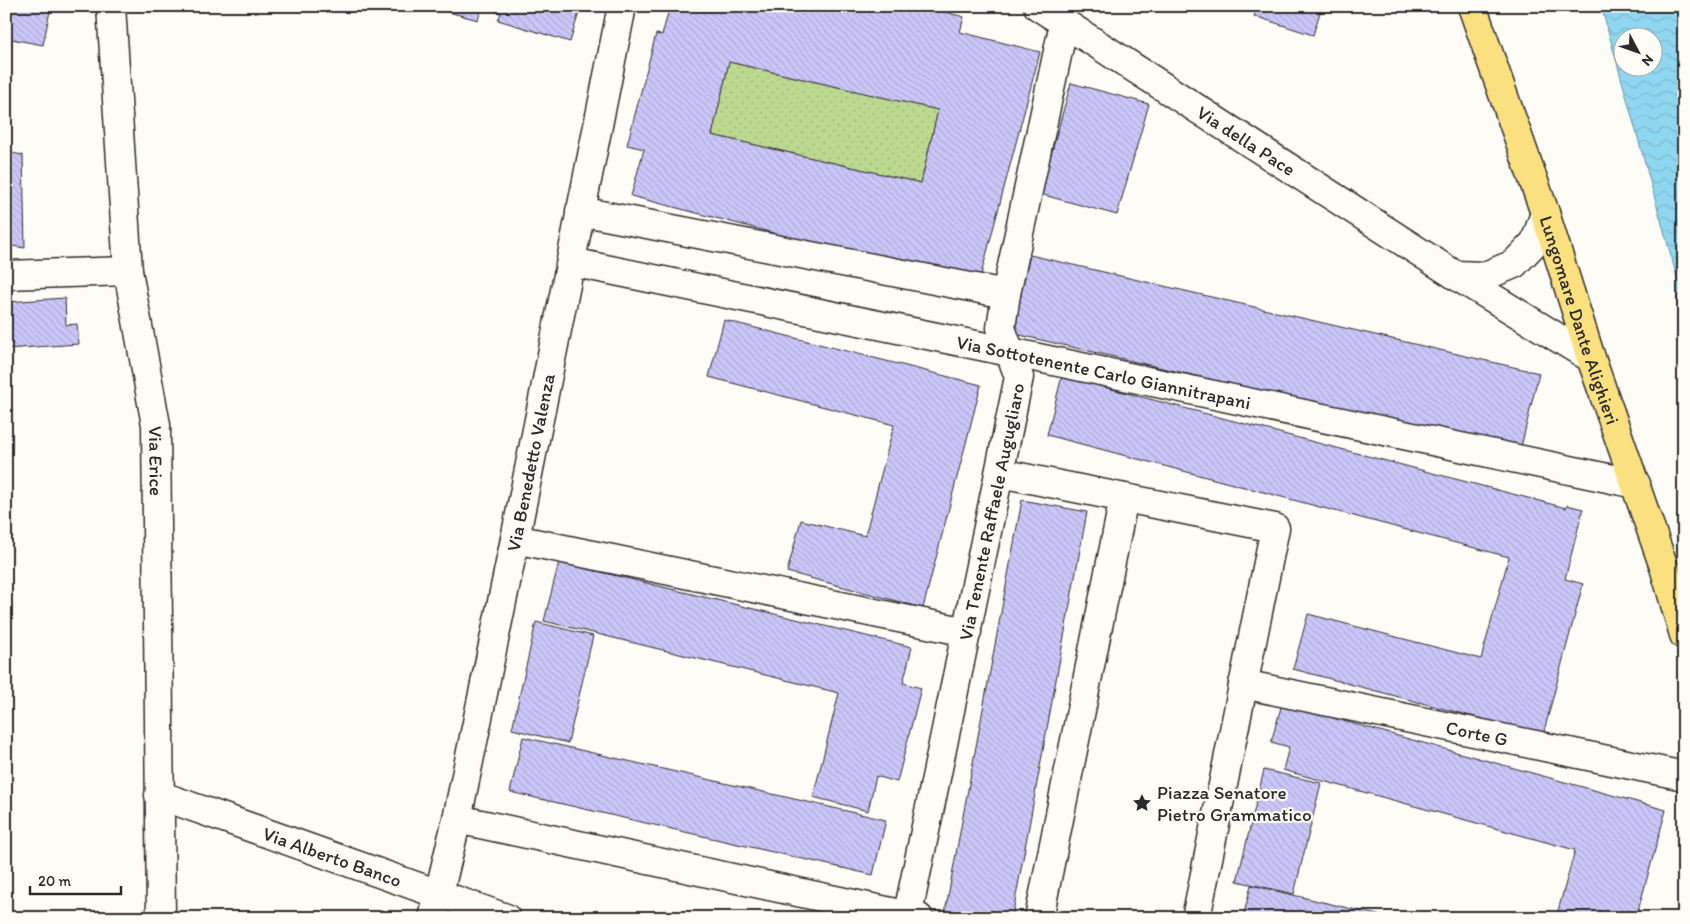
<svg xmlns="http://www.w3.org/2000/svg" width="1690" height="924" font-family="Itim,sans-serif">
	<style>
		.grass { fill: url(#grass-dots); stroke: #74825e }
		.water { fill: url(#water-waves); stroke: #6792a1; fill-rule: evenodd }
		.building { fill: url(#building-back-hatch); stroke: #2b2b2b; fill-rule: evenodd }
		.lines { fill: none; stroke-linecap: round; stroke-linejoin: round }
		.minor-casing { stroke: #2b2b2b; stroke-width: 31 }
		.major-casing { stroke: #2b2b2b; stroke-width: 31 }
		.minor { stroke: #fdfcf7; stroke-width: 28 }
		.major { stroke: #fbe080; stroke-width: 28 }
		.labels { text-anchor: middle; stroke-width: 4.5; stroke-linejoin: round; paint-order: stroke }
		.street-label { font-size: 19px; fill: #2b2b2b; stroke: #fdfcf7 }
		.poi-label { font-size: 19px; fill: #2b2b2b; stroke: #fdfcf7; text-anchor: start }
	</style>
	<defs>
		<pattern id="grass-dots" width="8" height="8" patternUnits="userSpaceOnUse" patternTransform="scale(1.25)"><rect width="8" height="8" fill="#bdd990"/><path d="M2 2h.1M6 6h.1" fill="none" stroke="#a3ba7c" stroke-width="1.8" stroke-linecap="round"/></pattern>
		<pattern id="water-waves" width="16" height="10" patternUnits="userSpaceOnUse" patternTransform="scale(1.25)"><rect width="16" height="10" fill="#8fd7f0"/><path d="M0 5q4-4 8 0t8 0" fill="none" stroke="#7cb9ce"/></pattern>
		<pattern id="building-back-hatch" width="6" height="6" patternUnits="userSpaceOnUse" patternTransform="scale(1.25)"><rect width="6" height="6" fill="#ccc7f9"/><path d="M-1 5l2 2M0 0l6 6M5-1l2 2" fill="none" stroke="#afabd6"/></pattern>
	</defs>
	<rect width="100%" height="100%" fill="#fdfcf7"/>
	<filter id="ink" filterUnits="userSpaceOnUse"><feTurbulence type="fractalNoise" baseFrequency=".02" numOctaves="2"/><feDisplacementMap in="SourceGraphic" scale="10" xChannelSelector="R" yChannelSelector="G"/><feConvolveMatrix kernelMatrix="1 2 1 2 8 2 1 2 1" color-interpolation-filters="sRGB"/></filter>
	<g filter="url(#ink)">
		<path class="grass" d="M 729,62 L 938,110 L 921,183 L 712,135 Z"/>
		<path class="water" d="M 1601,6 L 1684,6 L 1684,359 L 1677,342 L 1678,281 ZM 1622,38 L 1652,38 L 1652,68 L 1622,68 Z"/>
		<path class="building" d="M 6,6 L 51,6 L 43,45 L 6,38 Z
			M 442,6 L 581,6 L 570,42 L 498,20 L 501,13 L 482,7 L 478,20 L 441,10 Z
			M 670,6 L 923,6 L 964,17 L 960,32 L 1040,52 L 978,286 L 631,196 L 644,149 L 627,145 L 656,34 L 662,35 ZM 729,62 L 938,110 L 921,183 L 712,135 Z
			M 1258,6 L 1322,6 L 1313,35 L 1254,16 Z
			M 1071,83 L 1149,104 L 1117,215 L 1040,194 Z
			M 6,152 L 23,155 L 25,248 L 6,245 Z
			M 1030,255 L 1539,373 L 1520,451 L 1011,333 Z
			M 65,298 L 66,325 L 77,324 L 79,344 L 6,349 L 6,302 Z
			M 724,320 L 981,385 L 923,608 L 787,572 L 801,520 L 865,536 L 894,425 L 709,377 Z
			M 1062,376 L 1566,508 L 1567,505 L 1583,509 L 1565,579 L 1583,584 L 1543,735 L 1293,669 L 1308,614 L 1481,659 L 1509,557 L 1047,435 Z
			M 1022,500 L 1087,512 L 1012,918 L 944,918 Z
			M 559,562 L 912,647 L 903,683 L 921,688 L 897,782 L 876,776 L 868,811 L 813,797 L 839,693 L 544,621 Z
			M 536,622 L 593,636 L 568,743 L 512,729 Z
			M 1282,704 L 1666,810 L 1636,918 L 1556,918 L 1575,850 L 1283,770 L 1289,747 L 1271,742 Z
			M 523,737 L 886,820 L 873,875 L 510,792 Z
			M 1264,770 L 1321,783 L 1294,894 L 1237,881 Z
			M 1251,885 L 1390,918 L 1243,918 Z"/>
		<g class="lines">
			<g class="minor-casing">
				<g id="minor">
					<path id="s1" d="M 111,6 L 128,271 L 156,425 L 161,918"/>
					<path id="s2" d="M 1038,6 L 1455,275 L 1591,358"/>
					<path d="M 580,211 L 1006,294"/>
					<path id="s3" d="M 571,262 L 1010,352 L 1636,484"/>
					<path d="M 6,275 L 128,271"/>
					<path d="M 1455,275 L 1485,276 L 1514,264 L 1535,242 L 1545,213"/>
					<path d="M 1000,473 L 1275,528 L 1196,918"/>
					<path d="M 515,539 L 967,632"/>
					<path id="s4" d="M 1243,684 L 1684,776"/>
					<path id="s5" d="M 159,795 L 506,918"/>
					<path d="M 457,819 L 919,918"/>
					<path id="s6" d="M 433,918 L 457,819 L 515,539 L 622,6"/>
					<path id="s7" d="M 907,918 L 1019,377 L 1001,328 L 1006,294 L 1064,23"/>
					<path d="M 1039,918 L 1124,498"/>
				</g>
			</g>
			<g class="major-casing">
				<g id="major">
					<path id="s8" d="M 1472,6 L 1545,213 L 1591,358 L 1664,567 L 1684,635"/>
				</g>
			</g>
			<use href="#minor" class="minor"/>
			<use href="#major" class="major"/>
		</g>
	</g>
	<defs>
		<g id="sight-bare" transform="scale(1.5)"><path d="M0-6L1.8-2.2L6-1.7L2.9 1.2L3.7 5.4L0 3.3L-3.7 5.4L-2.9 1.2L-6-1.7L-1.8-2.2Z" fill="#2b2b2b" stroke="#fdfcf7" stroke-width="2.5" paint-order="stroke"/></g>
	</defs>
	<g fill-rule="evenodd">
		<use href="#sight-bare" x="1142" y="803"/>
	</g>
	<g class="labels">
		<g class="street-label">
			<text dy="7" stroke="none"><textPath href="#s2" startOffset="248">Via della Pace</textPath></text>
			<text dy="7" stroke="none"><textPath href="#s8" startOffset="332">Lungomare Dante Alighieri</textPath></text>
			<text dy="7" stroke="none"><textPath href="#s3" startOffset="544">Via Sottotenente Carlo Giannitrapani</textPath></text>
			<text dy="7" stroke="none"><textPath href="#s1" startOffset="458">Via Erice</textPath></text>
			<text dy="7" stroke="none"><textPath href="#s6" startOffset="466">Via Benedetto Valenza</textPath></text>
			<text dy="7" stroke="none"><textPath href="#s7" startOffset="415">Via Tenente Raffaele Augugliaro</textPath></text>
			<text dy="7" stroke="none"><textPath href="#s4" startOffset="239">Corte G</textPath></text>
			<text dy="7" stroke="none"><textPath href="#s5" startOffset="184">Via Alberto Banco</textPath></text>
		</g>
		<g class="poi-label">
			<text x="1157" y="799">Piazza Senatore<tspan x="1157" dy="22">Pietro Grammatico</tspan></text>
		</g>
	</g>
	<rect width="1690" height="924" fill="none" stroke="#fdfcf7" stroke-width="25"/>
	<rect x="12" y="12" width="1665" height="899" fill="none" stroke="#2b2b2b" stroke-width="2" filter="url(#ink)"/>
	<g transform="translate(1638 52) rotate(131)"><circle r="24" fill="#fdfcf7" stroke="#a9a8a5"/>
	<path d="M0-4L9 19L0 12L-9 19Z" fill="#2b2b2b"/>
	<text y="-8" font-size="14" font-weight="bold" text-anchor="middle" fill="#2b2b2b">N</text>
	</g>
	<path d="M30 886v8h91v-8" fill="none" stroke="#2b2b2b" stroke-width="2.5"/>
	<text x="38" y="886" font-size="15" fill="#2b2b2b" stroke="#fdfcf7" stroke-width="4" paint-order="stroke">20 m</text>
</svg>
